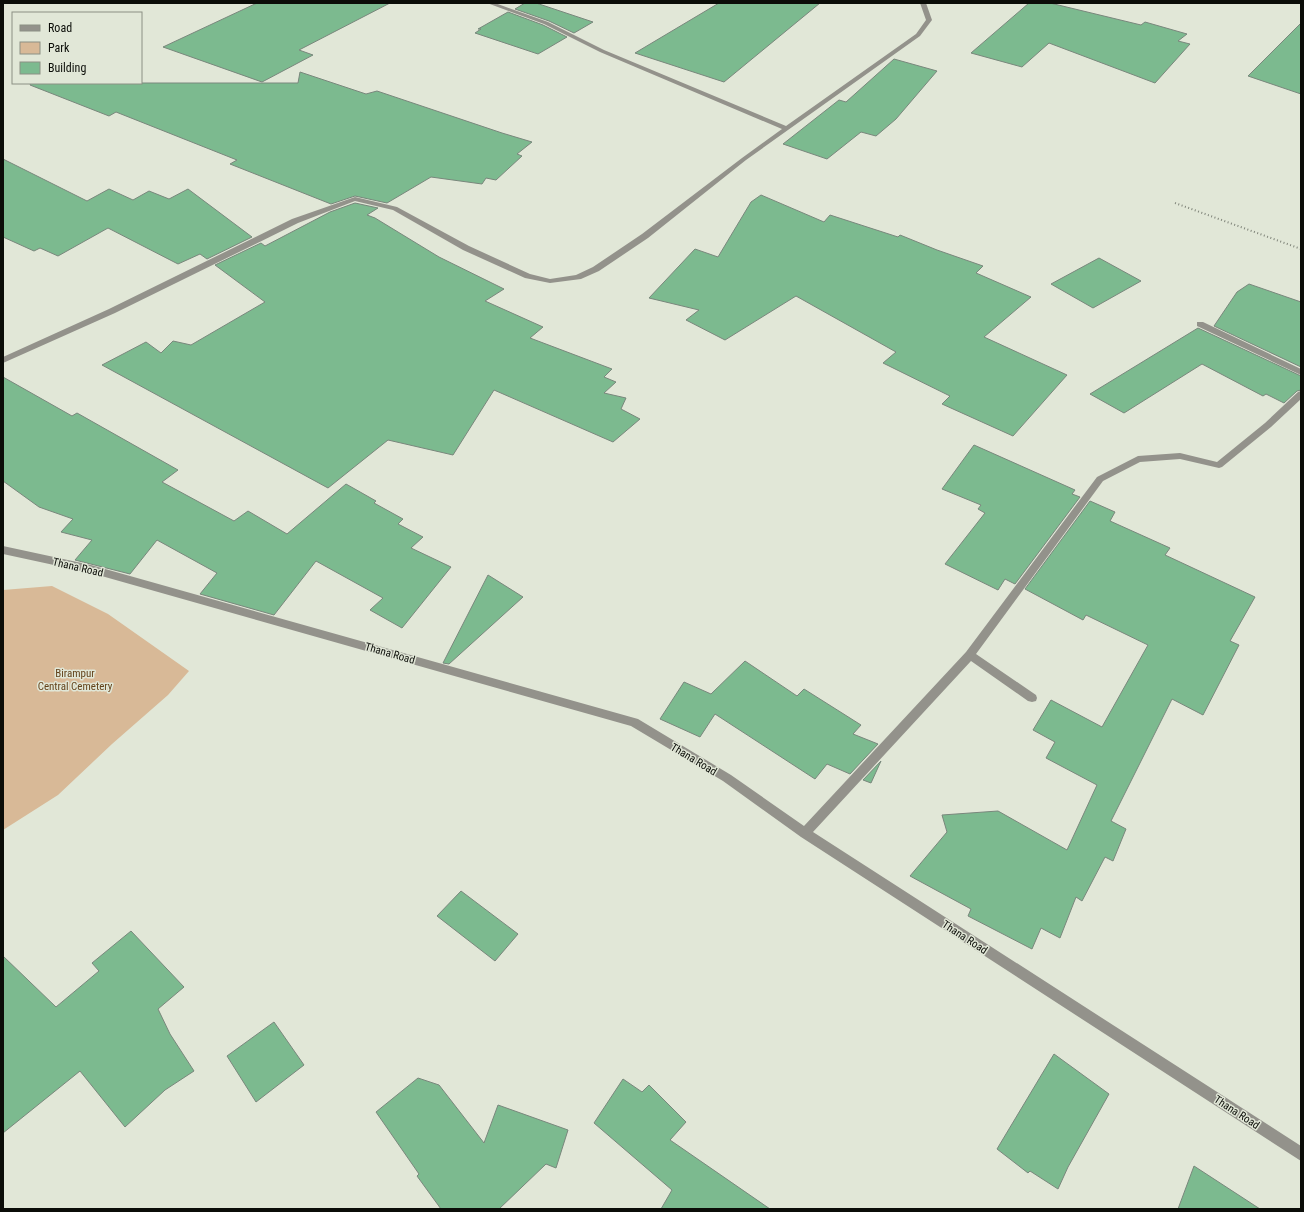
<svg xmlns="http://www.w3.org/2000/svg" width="1304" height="1212" font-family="'Roboto Condensed',sans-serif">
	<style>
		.green { fill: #d8b997 }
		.building { fill: #7cba8f; stroke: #79877c }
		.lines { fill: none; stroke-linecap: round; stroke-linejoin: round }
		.path { stroke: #80857a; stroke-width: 2; stroke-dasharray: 1 2.5; stroke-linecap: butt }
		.street { fill: #93928b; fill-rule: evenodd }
		.labels { text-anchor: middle; stroke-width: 3; stroke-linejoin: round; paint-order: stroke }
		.street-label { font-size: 11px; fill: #0b0d08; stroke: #e1e7d7 }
		.park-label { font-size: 11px; fill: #64431b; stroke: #e1e7d7 }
	</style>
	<rect width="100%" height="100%" fill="#e1e7d7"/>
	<path class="green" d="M 52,586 L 108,614 L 189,671 L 168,695 L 112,744 L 58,795 L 3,830 L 3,590 Z"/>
	<path class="building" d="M 257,3 L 390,3 L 299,50 L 313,55 L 262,82 L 163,47 Z
		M 525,3 L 536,3 L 593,22 L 574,33 L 549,21 L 515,9 Z
		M 719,3 L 820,3 L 724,82 L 635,53 Z
		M 1029,3 L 1050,3 L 1141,25 L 1145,22 L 1187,34 L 1178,41 L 1190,44 L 1155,83 L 1049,43 L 1022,67 L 971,53 Z
		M 508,12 L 543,25 L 567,37 L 538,54 L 475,33 L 481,29 L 478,29 Z
		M 1301,23 L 1301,94 L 1248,76 Z
		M 894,59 L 937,71 L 896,119 L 876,136 L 861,132 L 827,159 L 783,144 L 839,100 L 846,102 Z
		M 300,72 L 366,94 L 377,91 L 502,133 L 532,142 L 517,154 L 522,156 L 496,180 L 486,178 L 482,184 L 431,177 L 387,203 L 355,196 L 331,204 L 230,164 L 237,160 L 116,112 L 109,116 L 30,85 L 31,83 L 298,83 Z
		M 3,159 L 87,201 L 109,189 L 133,200 L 149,191 L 169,199 L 188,189 L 252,237 L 207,259 L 200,254 L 178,264 L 108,228 L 58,256 L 40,248 L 34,251 L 3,237 Z
		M 761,195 L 824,222 L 830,215 L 898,237 L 900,235 L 937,250 L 983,266 L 976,273 L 1031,297 L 984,337 L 1067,375 L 1013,436 L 942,404 L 950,396 L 883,363 L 896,352 L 796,296 L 725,340 L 686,320 L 699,310 L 649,298 L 695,249 L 718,257 L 751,202 Z
		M 355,203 L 378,208 L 367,215 L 375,218 L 439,257 L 504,289 L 485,301 L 543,327 L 530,338 L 612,369 L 604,377 L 616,382 L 604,393 L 626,398 L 621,409 L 640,419 L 613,442 L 494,390 L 453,455 L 388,440 L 328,488 L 102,365 L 146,342 L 161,353 L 173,341 L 191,345 L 265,302 L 215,265 L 261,243 L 265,246 L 330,212 Z
		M 1099,258 L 1141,281 L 1093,308 L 1051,284 Z
		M 1249,284 L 1301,302 L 1301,367 L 1214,326 L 1237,292 Z
		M 1198,328 L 1301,376 L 1301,390 L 1297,391 L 1284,403 L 1266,394 L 1263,396 L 1202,364 L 1124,413 L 1090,394 Z
		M 3,377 L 72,416 L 77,413 L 178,470 L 162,482 L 234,521 L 248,511 L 287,534 L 346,484 L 376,501 L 374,503 L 403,519 L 398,524 L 423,537 L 411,548 L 451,567 L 402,628 L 370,610 L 383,598 L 316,561 L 274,615 L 200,594 L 217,573 L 157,540 L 130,574 L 75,560 L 92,540 L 61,532 L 73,519 L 39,507 L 3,481 Z
		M 974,445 L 1075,490 L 1072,494 L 1080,497 L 1015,584 L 1005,579 L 998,590 L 945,564 L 985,513 L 978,509 L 981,505 L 942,489 Z
		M 1090,501 L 1115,512 L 1110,521 L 1170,548 L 1165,555 L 1255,597 L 1230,641 L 1239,645 L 1203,715 L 1172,699 L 1111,821 L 1126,829 L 1113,861 L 1105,857 L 1082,901 L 1076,897 L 1060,938 L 1041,928 L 1032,949 L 968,916 L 971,909 L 910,876 L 947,832 L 942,815 L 998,811 L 1067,850 L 1097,785 L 1046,758 L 1055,742 L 1033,730 L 1051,700 L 1102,727 L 1148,645 L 1086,615 L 1083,620 L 1025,589 Z
		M 488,575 L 523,597 L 449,664 L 443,663 Z
		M 745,661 L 797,696 L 804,689 L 861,725 L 853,734 L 878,744 L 850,774 L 827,764 L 815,779 L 715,714 L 700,737 L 660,719 L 684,682 L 711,694 Z
		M 881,761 L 871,783 L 863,780 Z
		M 461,891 L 518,934 L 495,961 L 437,916 Z
		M 131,931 L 184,987 L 158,1009 L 170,1034 L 194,1071 L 165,1090 L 125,1127 L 80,1071 L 3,1133 L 3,956 L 56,1007 L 99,971 L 92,963 Z
		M 274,1022 L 304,1065 L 256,1102 L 227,1056 Z
		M 1054,1054 L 1109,1094 L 1068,1167 L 1058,1189 L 1030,1171 L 1028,1173 L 997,1149 Z
		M 418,1078 L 439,1085 L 484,1143 L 498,1105 L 568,1130 L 556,1168 L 546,1164 L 499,1209 L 441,1209 L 417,1176 L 419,1174 L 376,1112 Z
		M 623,1079 L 642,1092 L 649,1085 L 686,1122 L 670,1140 L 770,1209 L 661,1209 L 672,1190 L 594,1123 Z
		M 1194,1166 L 1260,1209 L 1178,1209 Z"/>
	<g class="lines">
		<path class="path" d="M 1175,203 L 1301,249"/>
		<path class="street" d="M 487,3 L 495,3 L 548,22 L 604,50 L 786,126 L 916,34 L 926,20 L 920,3 L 926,3 L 932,20 L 920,36 L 746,160 L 648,238 L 599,271 L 581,279 L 550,283 L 525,278 L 463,250 L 393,210 L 355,201 L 298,223 L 115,313 L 3,363 L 3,357 L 109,309 L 292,219 L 355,197 L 397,207 L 469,246 L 530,274 L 550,279 L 576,275 L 593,267 L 642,234 L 742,158 L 782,129 L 600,52 L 544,24 Z
			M 1197,322 L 1203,322 L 1301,369 L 1301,375 L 1197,326 Z
			M 1301,391 L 1301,399 L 1271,427 L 1222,467 L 1219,468 L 1180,459 L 1140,462 L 1103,481 L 976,654 L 1036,695 L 1037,698 L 1036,701 L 1032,702 L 1028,701 L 971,661 L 813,832 L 1301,1146 L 1301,1161 L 801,837 L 723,781 L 631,726 L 91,573 L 3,554 L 3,546 L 91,565 L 638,719 L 731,775 L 804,826 L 966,652 L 1097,477 L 1138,456 L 1180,453 L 1217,462 L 1265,423 L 1298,392 Z"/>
	</g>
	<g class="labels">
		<g class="street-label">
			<text transform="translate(78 567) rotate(13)" y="4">Thana Road</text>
			<text transform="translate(390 653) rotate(16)" y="4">Thana Road</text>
			<text transform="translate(694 759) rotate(31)" y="4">Thana Road</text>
			<text transform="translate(965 937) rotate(33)" y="4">Thana Road</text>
			<text transform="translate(1237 1112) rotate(33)" y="4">Thana Road</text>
		</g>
		<g class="park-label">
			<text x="75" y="677">Birampur<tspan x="75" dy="13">Central Cemetery</tspan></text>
		</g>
	</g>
	<rect width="1304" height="1212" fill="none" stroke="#0b0d08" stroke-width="8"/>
	<rect x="12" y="12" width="130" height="72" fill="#e1e7d7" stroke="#8b9084"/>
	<rect x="20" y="25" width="20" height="6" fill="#93928b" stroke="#8b9084"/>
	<text x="48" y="32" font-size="12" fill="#0b0d08">Road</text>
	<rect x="20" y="42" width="20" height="12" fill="#d8b997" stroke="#8b9084"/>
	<text x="48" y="52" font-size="12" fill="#0b0d08">Park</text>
	<rect x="20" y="62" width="20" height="12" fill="#7cba8f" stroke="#8b9084"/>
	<text x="48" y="72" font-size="12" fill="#0b0d08">Building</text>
</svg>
